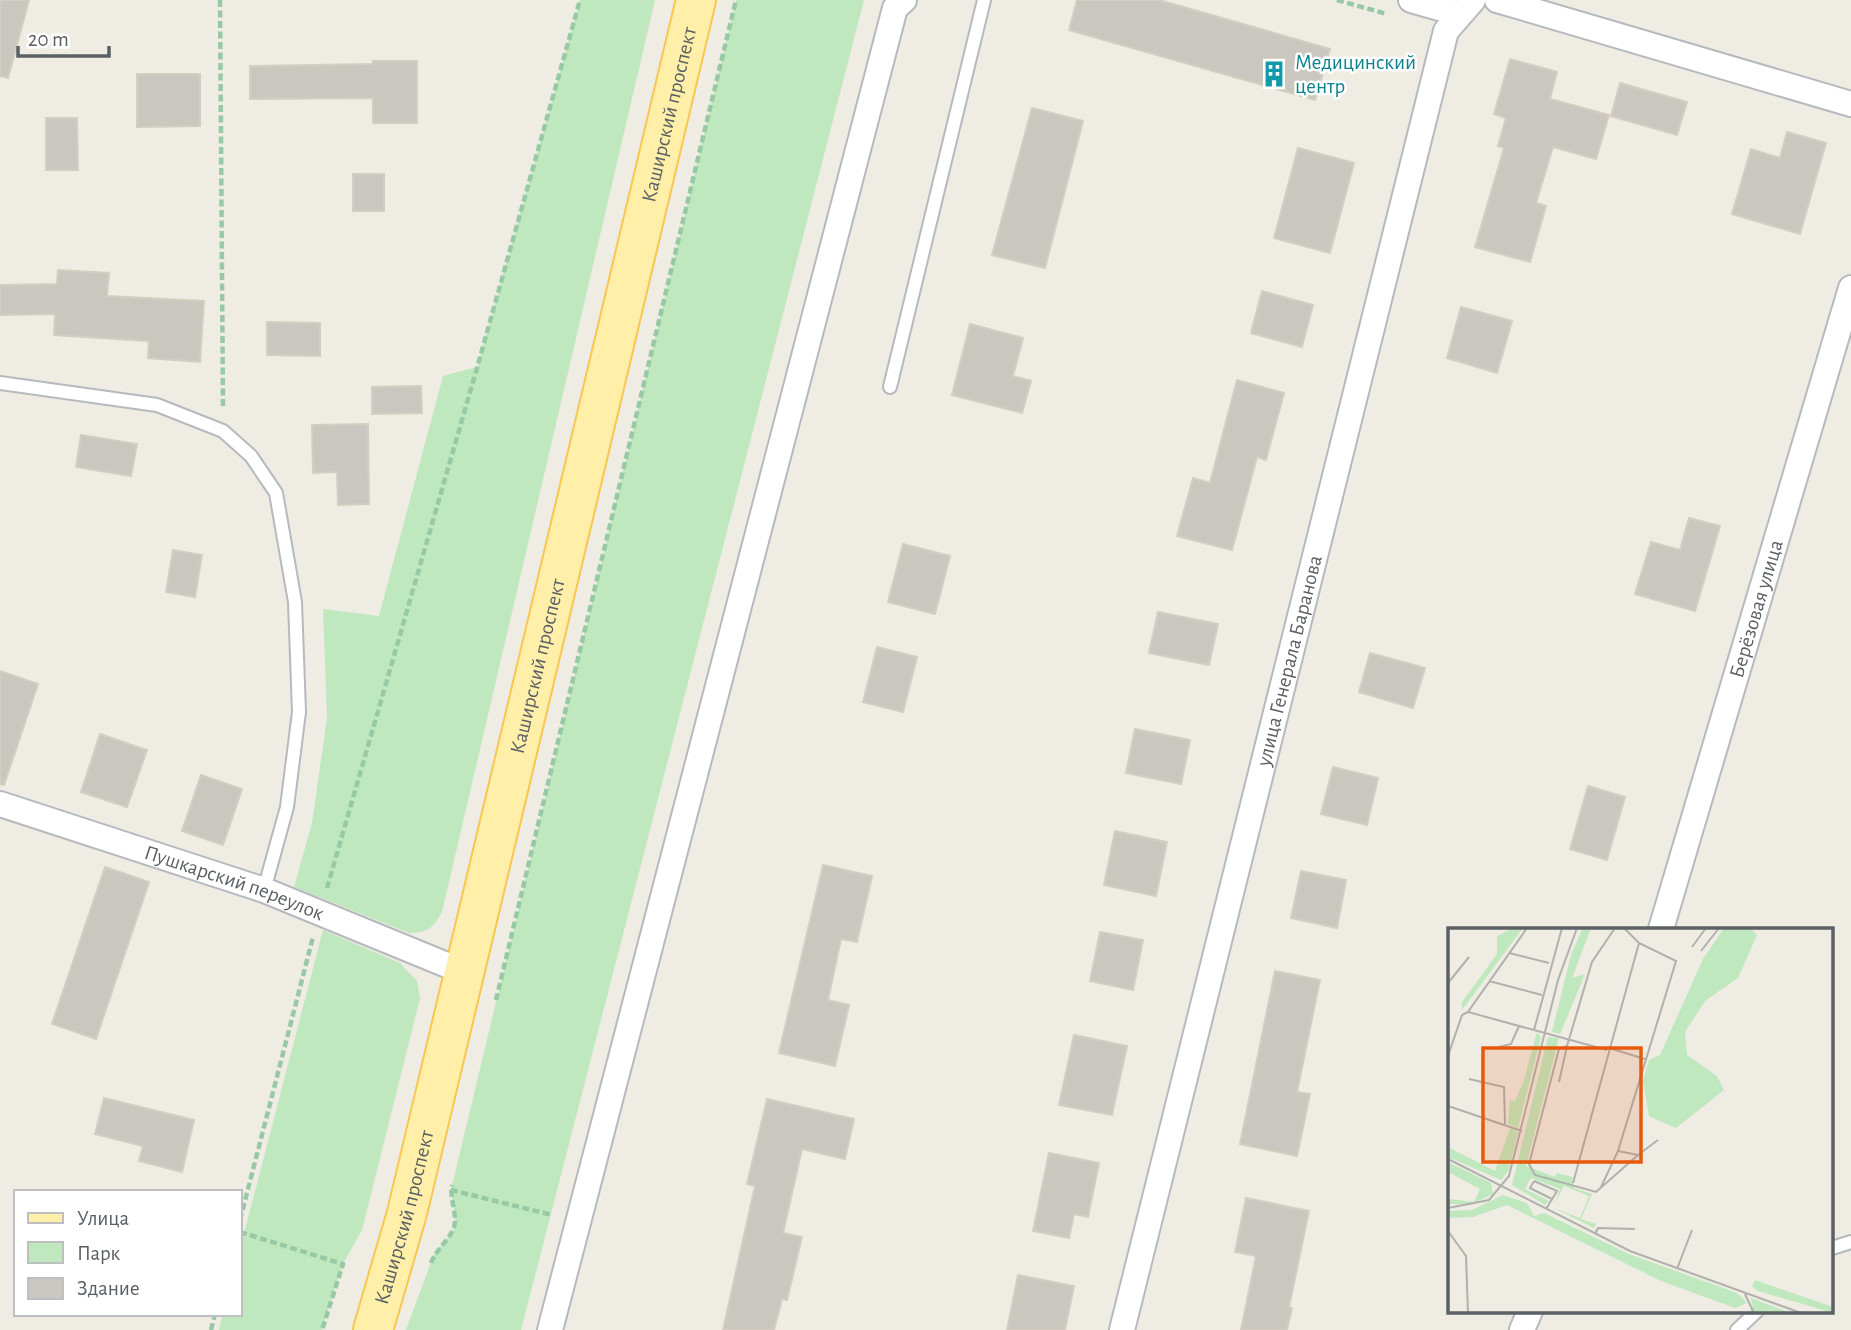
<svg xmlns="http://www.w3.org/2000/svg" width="1851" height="1330" font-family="'Alegreya Sans',sans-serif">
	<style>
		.green { fill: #bfe8be }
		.building { fill: #cac7c0; stroke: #d4cec1; stroke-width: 2 }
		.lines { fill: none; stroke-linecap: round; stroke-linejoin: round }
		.lane-casing { stroke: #b6b9be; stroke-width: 16 }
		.street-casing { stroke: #b6b9be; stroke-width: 28 }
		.primary-casing { stroke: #f8c753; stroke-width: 42 }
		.path { stroke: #97c9a5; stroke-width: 4.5; stroke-dasharray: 7 3.5; stroke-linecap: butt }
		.lane { stroke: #fff; stroke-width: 12 }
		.street { stroke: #fff; stroke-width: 24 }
		.primary { stroke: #ffefa8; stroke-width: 38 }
		.labels { text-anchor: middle; stroke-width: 5; stroke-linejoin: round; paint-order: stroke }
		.culture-label { font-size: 21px; fill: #0d838f; stroke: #fff; text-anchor: start }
		.street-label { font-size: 21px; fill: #5b6065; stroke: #fff }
		.inset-road { fill: none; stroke: #b0b0ad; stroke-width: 2 }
		.view { fill: #e8590c; fill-opacity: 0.15; stroke: #e8590c; stroke-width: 3.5 }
		.inset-edge { fill: none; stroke: #5b6065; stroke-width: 3.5 }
	</style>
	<rect width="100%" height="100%" fill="#efece3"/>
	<path class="green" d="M 580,0 L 655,0 L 442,912 C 434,927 428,933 409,933 L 294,887 L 312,823 L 327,718 L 323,609 L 379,616 L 443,376 L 477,367 Z
		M 736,0 L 864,0 L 521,1330 L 406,1330 L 434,1254 L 453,1231 L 455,1218 L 451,1190 Z
		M 323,930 L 400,963 L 417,981 L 420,998 L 362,1230 L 343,1264 L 322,1330 L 219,1330 L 223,1314 L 240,1314 L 240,1249 Z"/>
	<path class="building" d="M 0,0 L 29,0 L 8,78 L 0,76 Z
		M 1077,0 L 1159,0 L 1330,49 L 1315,100 L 1069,30 Z
		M 1510,59 L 1557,72 L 1550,99 L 1609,115 L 1596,159 L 1553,147 L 1536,203 L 1546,206 L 1530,262 L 1475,247 L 1504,148 L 1498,146 L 1506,118 L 1494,114 Z
		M 373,61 L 417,61 L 417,123 L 373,123 L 373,98 L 250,99 L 250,66 L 373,64 Z
		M 137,74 L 200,74 L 200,126 L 137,127 Z
		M 1620,83 L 1687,102 L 1677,135 L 1611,116 Z
		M 1032,108 L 1083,121 L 1045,268 L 992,255 Z
		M 46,118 L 77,118 L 78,170 L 46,170 Z
		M 1787,132 L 1826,143 L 1800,234 L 1732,214 L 1751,149 L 1780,158 Z
		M 1298,148 L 1354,163 L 1330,253 L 1274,238 Z
		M 353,174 L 384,174 L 384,211 L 353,211 Z
		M 58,270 L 109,273 L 107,296 L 204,301 L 200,362 L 148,358 L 149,341 L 54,335 L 55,314 L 0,315 L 0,285 L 57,284 Z
		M 1262,291 L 1313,305 L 1302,347 L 1251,333 Z
		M 1461,307 L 1512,321 L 1497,373 L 1447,358 Z
		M 267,322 L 320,323 L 320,356 L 267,355 Z
		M 970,324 L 1023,338 L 1013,376 L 1031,381 L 1022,413 L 952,395 Z
		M 1237,380 L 1284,393 L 1266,460 L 1257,457 L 1232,550 L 1177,536 L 1193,478 L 1210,483 Z
		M 421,386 L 422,413 L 372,414 L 372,387 Z
		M 368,424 L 369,504 L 338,505 L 337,472 L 313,473 L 312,425 Z
		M 81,435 L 137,444 L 131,476 L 76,467 Z
		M 1689,518 L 1720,526 L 1695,611 L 1635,594 L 1651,542 L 1680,550 Z
		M 903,544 L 950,556 L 935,614 L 888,602 Z
		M 173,550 L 202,555 L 195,597 L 166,592 Z
		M 1158,612 L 1218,624 L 1209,665 L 1149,653 Z
		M 877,647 L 917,657 L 903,712 L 863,702 Z
		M 1370,653 L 1425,668 L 1413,708 L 1359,692 Z
		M 0,671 L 38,684 L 4,785 L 0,784 Z
		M 1135,729 L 1190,740 L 1181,784 L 1126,773 Z
		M 100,734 L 147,750 L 127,807 L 81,792 Z
		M 1333,767 L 1378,778 L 1367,825 L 1321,814 Z
		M 201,775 L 242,789 L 223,845 L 182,831 Z
		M 1588,786 L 1625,797 L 1607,860 L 1570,849 Z
		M 1115,831 L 1167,842 L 1156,896 L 1104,885 Z
		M 823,865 L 872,876 L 857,942 L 841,939 L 828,1000 L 849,1005 L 835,1066 L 779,1053 Z
		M 105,867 L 149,882 L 96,1039 L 52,1024 Z
		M 1301,871 L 1346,880 L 1337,928 L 1291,918 Z
		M 1100,932 L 1143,940 L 1133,990 L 1090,981 Z
		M 1275,971 L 1320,980 L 1297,1092 L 1310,1094 L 1297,1156 L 1240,1144 Z
		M 1074,1035 L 1127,1046 L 1112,1115 L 1059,1105 Z
		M 104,1098 L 194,1120 L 182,1172 L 139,1161 L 143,1146 L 95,1134 Z
		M 767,1099 L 854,1119 L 845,1159 L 802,1149 L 783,1233 L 802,1237 L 787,1300 L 782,1299 L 774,1330 L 723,1330 L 755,1186 L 747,1184 Z
		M 1049,1153 L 1099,1163 L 1088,1217 L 1074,1214 L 1069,1238 L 1033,1231 Z
		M 1246,1198 L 1309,1211 L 1289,1307 L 1292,1308 L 1287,1330 L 1241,1330 L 1256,1256 L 1235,1252 Z
		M 1018,1275 L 1074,1286 L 1065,1330 L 1007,1330 Z"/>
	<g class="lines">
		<g class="lane-casing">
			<path id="lane" d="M 0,383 L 157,405 L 223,431 L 251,456 L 276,493 L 295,602 L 299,712 L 287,807 L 264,890
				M 890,387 L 984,0
				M 1832,1248 L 1851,1242
				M 1737,1330 L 1757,1311"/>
		</g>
		<g class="street-casing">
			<g id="street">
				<path d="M 1411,0 L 1460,14"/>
				<path d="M 1497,0 L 1851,104"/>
				<path id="s1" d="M 0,804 L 264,890 L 464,972"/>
				<path id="s2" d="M 1661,929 L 1851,288"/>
				<path d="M 550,1330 L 895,8 L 904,0"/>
				<path id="s3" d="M 1122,1330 L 1446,31 L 1473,0"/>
				<path d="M 1522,1330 L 1530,1311"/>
			</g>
		</g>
		<g class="primary-casing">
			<g id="primary">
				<path id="s4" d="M 373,1330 L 407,1213 L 696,0"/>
			</g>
		</g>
		<path class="path" d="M 220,0 L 223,409
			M 1337,0 L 1387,14
			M 327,888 L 477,368 L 580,0
			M 496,1000 L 736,0
			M 451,1190 L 552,1215
			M 240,1220 L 313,937
			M 240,1232 L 343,1264 L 322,1330
			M 431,1263 C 436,1250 447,1242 453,1230 C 459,1216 449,1200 452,1185
			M 211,1330 L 215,1314"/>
		<use href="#lane" class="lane"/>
		<use href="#street" class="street"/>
		<use href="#primary" class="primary"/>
	</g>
	<defs>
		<g id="building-bare" transform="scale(2.1)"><path d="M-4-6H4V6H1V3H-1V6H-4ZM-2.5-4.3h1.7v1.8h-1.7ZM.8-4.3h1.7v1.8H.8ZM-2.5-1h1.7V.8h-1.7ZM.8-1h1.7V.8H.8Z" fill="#0f9aa8" stroke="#fff" stroke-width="2.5" paint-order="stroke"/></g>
	</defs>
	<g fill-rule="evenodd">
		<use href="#building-bare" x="1274" y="74"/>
	</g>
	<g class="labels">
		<g class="culture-label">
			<text x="1295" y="69">Медицинский<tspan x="1295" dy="24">центр</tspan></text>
		</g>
		<g class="street-label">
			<text dy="7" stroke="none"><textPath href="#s4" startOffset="1251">Каширский проспект</textPath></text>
			<text dy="7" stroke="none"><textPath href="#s2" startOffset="334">Берёзовая улица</textPath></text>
			<text dy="7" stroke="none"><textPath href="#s3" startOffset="690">улица Генерала Баранова</textPath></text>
			<text dy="7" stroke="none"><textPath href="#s4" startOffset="684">Каширский проспект</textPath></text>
			<text dy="7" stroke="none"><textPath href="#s1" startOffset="247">Пушкарский переулок</textPath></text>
			<text dy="7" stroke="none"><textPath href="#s4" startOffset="117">Каширский проспект</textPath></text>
		</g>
	</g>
	<g transform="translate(1448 928)">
		<rect width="385" height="385" fill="#efece3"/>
		<path d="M 65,0 L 75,0 L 14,82 L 14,74 L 49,26 L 49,8 ZM 135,0 L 143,0 L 124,50 L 137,46 L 112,106 L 104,104 L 123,27 ZM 276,0 L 302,0 L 309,7 L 290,50 L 257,73 L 237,104 L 239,127 L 269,148 L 276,162 L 228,200 L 201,188 L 195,153 L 201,132 L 212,127 L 255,31 ZM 89,104 L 93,109 L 70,200 L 60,196 L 62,172 L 67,173 L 76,152 ZM 100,109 L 111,110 L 78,238 L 107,249 L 109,245 L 124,249 L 126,260 L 144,266 L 133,291 L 148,296 L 146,300 L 106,280 L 132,290 L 141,268 L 116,258 L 107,275 L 112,261 L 83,250 L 77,261 L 101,273 L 97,277 L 64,257 ZM 62,200 L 70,204 L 61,242 L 53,252 L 0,229 L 0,219 L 47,243 ZM 0,234 L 43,255 L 45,266 L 24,276 L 0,276 L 0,271 L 26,274 L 32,261 L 0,244 ZM 55,267 L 79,275 L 86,288 L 96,285 L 181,326 L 289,365 L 299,375 L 287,380 L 213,353 L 59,277 L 25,289 L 0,290 L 0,283 L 24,282 ZM 307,352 L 385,379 L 385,385 L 310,363 L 304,358 ZM 303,370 L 343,385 L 297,385 L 305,381 Z" fill="#bfe8be"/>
		<path class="inset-road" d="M 79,0 L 20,84 L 159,122M 167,0 L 144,34 L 119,118 L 111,121 L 81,236 L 87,247 L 148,264 L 190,227M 244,19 L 258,0M 253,23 L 271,0M 61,25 L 101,35M 41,53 L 94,67M 0,55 L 21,29M 86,102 L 114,0M 47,120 L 63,116 L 71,98M 161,120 L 197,131M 0,128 L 14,87 L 20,84M 21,151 L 56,159 L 57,196M 111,154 L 119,118M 0,178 L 74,203M 170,223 L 190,227 L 210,212M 0,231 L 182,323 L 353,385M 86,253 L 109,263 L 98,281M 86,253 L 82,260 L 104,271M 125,255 L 191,15M 153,259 L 170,223 L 228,33 L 191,15 L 176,0M 0,280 L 41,272 L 61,248 L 110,52 L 129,0M 0,303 L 18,328 L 20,385M 147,306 L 150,300 L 187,301M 229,341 L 244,302M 296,364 L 306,385"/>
		<path class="view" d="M 35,120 L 193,120 L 193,234 L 35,234 Z"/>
		<rect width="385" height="385" class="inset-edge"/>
	</g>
	<rect x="14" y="1190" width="228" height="126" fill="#ffffff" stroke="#bdbfc1" stroke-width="2"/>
	<rect x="28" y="1213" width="35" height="10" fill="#ffefa8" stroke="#bdbfc1" stroke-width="2"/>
	<text x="77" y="1225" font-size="21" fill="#5b6065">Улица</text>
	<rect x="28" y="1242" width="35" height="21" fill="#bfe8be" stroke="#bdbfc1" stroke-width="2"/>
	<text x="77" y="1260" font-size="21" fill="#5b6065">Парк</text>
	<rect x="28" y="1278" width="35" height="21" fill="#cac7c0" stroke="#bdbfc1" stroke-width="2"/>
	<text x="77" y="1295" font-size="21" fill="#5b6065">Здание</text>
	<path d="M18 46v10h91v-10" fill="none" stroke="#5b6065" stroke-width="3.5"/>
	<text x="28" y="46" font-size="21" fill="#5b6065" stroke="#ffffff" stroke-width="5" paint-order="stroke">20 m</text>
</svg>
